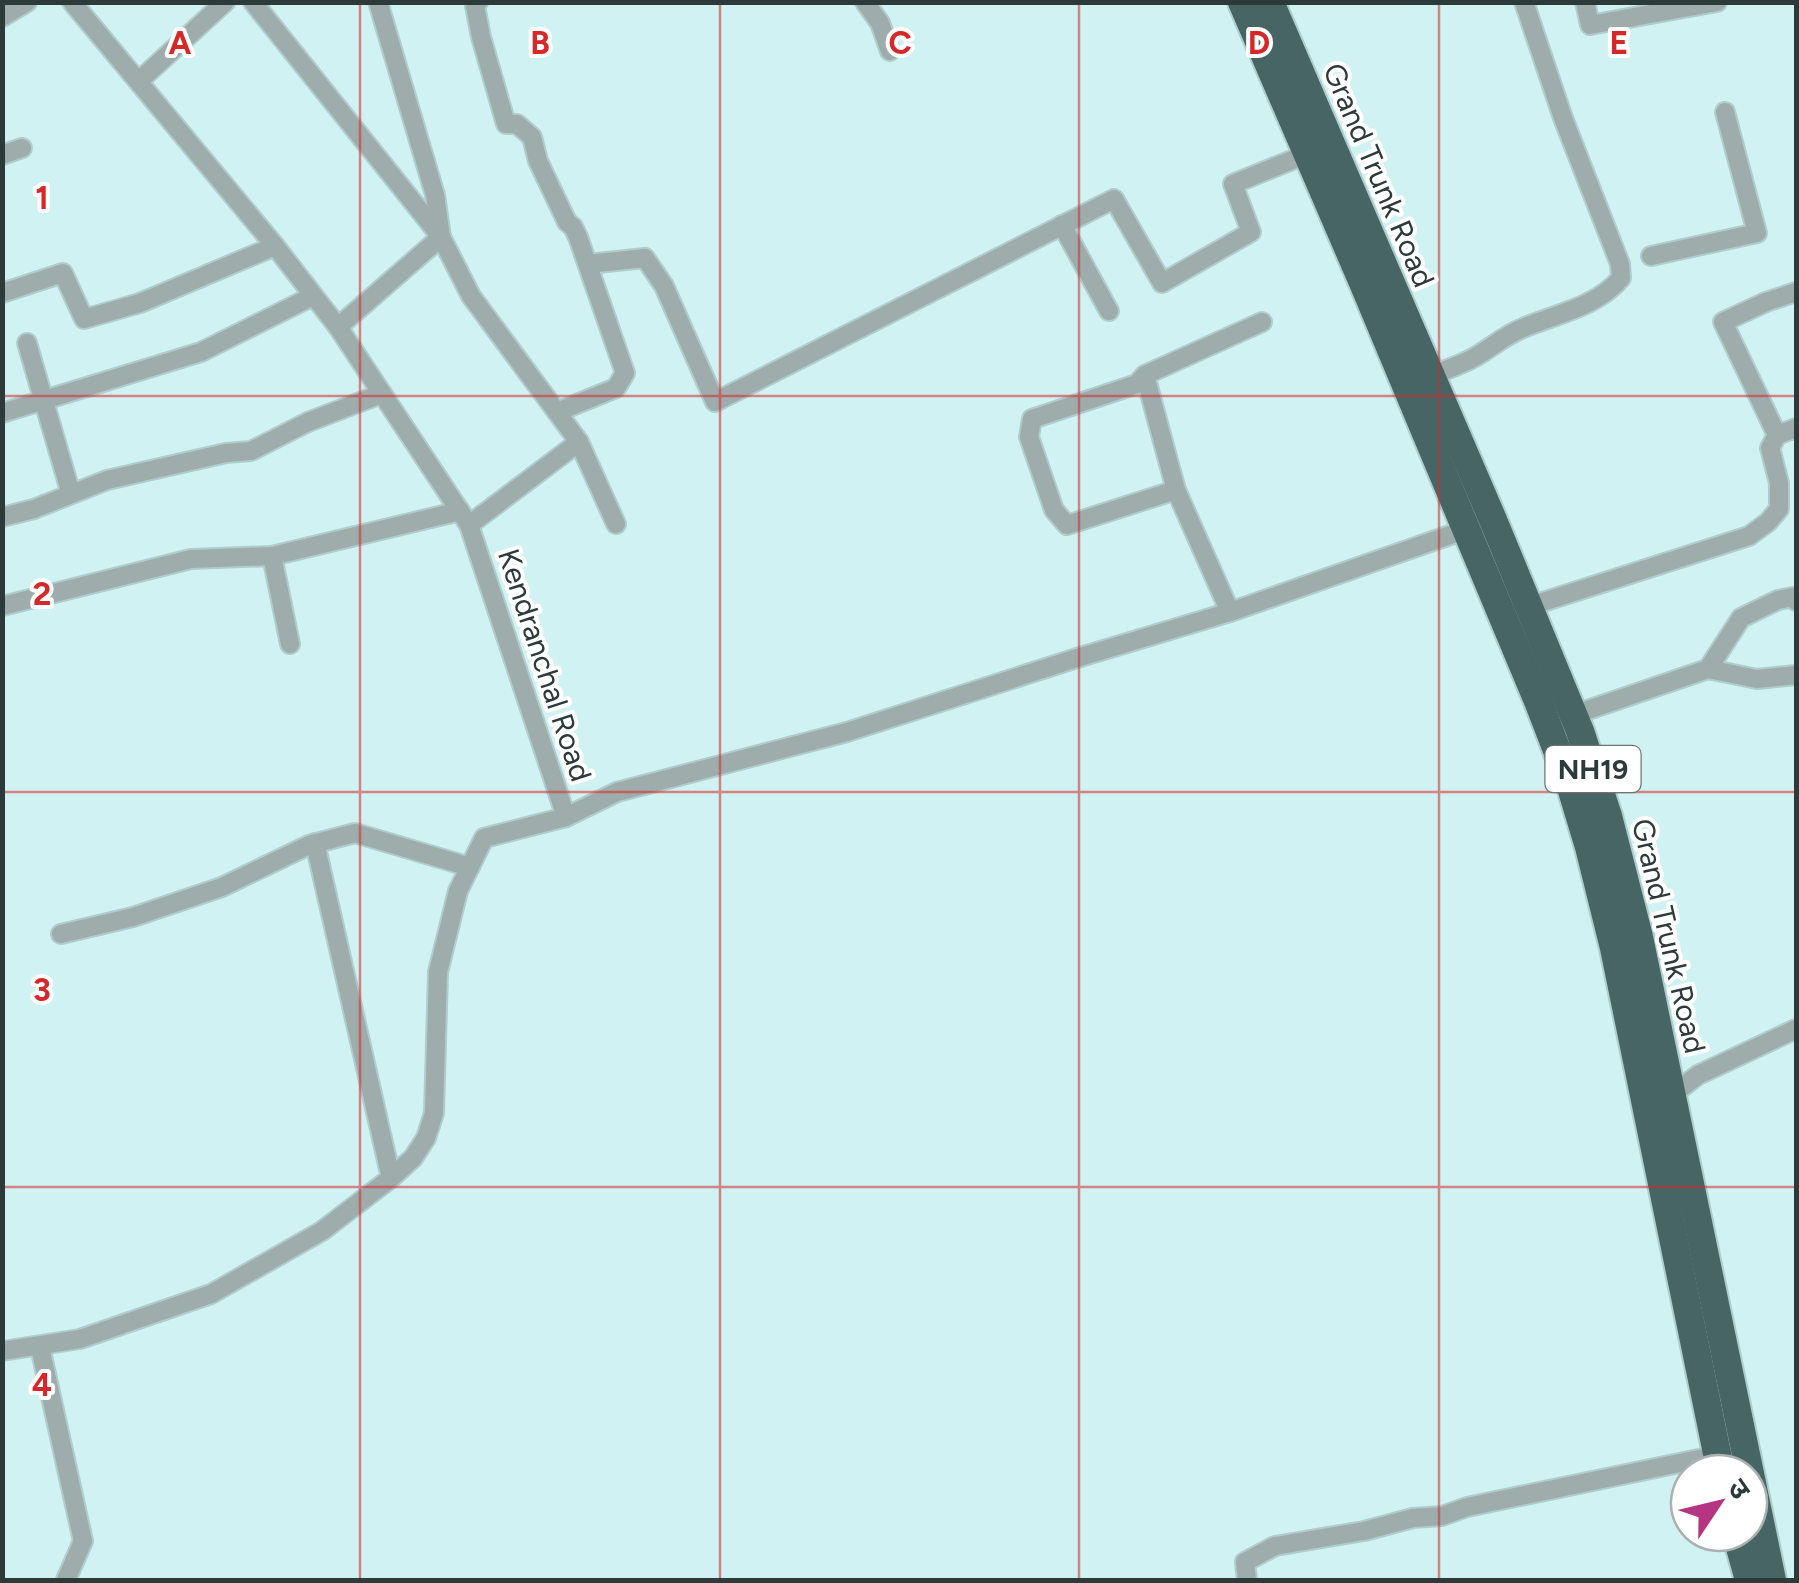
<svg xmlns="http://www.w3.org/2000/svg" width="1799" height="1583" viewBox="0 0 1799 1583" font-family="Figtree,'Noto Sans Devanagari',sans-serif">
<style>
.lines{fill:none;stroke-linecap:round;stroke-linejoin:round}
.minor-casing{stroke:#b0cdce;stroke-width:22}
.highway-casing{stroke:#b0cdce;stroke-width:32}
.minor{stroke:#9eacac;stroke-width:18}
.highway{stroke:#486566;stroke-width:28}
.grid{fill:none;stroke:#d62828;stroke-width:2.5;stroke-opacity:0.55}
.labels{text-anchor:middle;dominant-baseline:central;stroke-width:8;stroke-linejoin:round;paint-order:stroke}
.shield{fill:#fff;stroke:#6c7575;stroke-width:2.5}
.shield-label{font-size:28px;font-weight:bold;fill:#2d3a3a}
.street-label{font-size:30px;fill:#2d3a3a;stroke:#fff}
.grid-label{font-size:32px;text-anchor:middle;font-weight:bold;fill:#d62828;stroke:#fff;stroke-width:8;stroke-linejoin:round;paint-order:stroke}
</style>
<rect width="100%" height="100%" fill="#d1f2f3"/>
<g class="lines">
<!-- minor casing -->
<g class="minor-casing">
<g id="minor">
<polyline points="72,2 275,246 338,327 469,525 566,817"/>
<polyline points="253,2 441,237 471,296 579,442 616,524"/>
<polyline points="478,2 475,6 481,37 506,124 517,124 532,137 538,161 567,222 573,227 578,237 625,373 616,388 557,412"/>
<polyline points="865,2 880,23 890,51"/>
<polyline points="1585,2 1590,25 1717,2"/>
<polyline points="2,17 27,2"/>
<polyline points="139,81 225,2"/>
<polyline points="2,155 22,148"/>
<polyline points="1062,225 1109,311"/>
<polyline points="1651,256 1757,233 1725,112"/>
<polyline points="588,264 645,258 664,286 715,402 1114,199 1162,283 1251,232 1233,184 1307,154"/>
<polyline points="2,293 63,273 84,319 140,303 275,246"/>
<polyline points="338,327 441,237 435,195 378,2"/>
<polyline points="27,343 71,494"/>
<polyline points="1145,375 1176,490"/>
<path d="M 1430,376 C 1445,370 1461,365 1475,357 C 1491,348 1505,335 1523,328 C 1556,314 1597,307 1621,278 L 1620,264 L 1563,118 L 1524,2"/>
<polyline points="2,413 201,352 313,296"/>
<polyline points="1777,435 1723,322 1766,302 1796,292"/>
<polyline points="2,517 34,509 107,480 226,453 251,451 308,422 381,394"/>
<polyline points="469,525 579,442"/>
<polyline points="272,556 290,644"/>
<polyline points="2,606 191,559 272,556 460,511"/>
<polyline points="1527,607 1749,536 1768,522 1779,509 1779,483 1770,448 1777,435 1796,428"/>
<polyline points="1230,612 1176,490 1067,525 1054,510 1029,437 1032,419 1137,384 1145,375 1262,322"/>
<polyline points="1708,669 1741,618 1778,600 1793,597 1796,601"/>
<polyline points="1573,715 1708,669 1757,679 1796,675"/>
<polyline points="315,843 391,1178"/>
<polyline points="61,934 133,917 222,887 309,845 355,833 470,867"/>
<polyline points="1668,1098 1698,1075 1796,1029"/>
<polyline points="40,1347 83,1541 66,1580"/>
<polyline points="2,1351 80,1339 211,1294 322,1231 391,1178 413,1158 426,1138 434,1113 438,972 458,891 484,838 566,817 617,792 847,732 1077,658 1230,612 1493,520"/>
<polyline points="1247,1580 1245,1562 1275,1546 1364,1531 1413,1518 1442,1516 1467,1507 1718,1455"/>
</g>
</g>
<!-- highway casing -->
<g class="highway-casing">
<g id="highway">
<polyline points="1242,2 1364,285 1538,701 1570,784 1589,847 1614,948 1721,1473"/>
<polyline points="1270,2 1493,520 1580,731 1608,816 1639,937 1772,1580"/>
<polyline points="1736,1533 1749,1580"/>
</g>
</g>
<!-- minor -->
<use href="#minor" class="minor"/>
<!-- highway -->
<use href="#highway" class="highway"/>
</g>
<!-- grid -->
<path class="grid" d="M 360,2 L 360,1580M 720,2 L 720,1580M 1079,2 L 1079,1580M 1439,2 L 1439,1580M 2,396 L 1796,396M 2,792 L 1796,792M 2,1187 L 1796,1187"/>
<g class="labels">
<!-- shield labels -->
<rect class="shield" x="1545.5" y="746" width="95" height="46" rx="8"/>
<g class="shield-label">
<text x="1593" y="769">NH19</text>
</g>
<!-- street labels -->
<g class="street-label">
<text transform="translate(1379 175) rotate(67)">Grand Trunk Road</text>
<text transform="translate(545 665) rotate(72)">Kendranchal Road</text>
<text transform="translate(1669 936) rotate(77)">Grand Trunk Road</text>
</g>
</g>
<g class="grid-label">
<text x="180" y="54">A</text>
<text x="540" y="54">B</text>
<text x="900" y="54">C</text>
<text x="1259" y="54">D</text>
<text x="1619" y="54">E</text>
<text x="42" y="209">1</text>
<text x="42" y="605">2</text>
<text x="42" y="1001">3</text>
<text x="42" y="1396">4</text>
</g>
<!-- border -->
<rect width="1799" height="1583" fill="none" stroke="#2d3a3a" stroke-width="10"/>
<!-- north arrow -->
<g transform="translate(1719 1503) rotate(55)"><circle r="48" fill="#ffffff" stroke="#abb0b0" stroke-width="2.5"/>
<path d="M0-8L18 38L0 25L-18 38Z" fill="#b53582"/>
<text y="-15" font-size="28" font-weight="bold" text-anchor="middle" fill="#2d3a3a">उ</text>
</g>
</svg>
